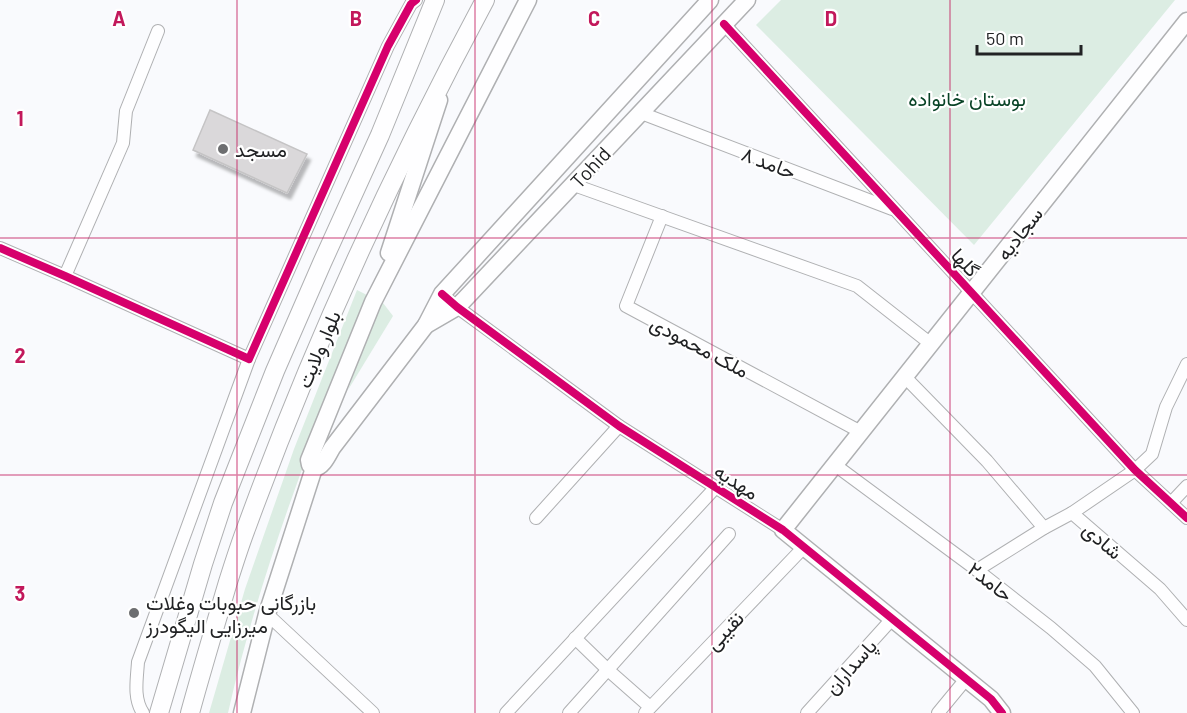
<svg xmlns="http://www.w3.org/2000/svg" width="1187" height="713" viewBox="0 0 1187 713" font-family="Barlow,Vazirmatn,sans-serif">
<style>
.green{fill:#dcede3}
.building{fill:#dad8da;stroke:#c5c4c5;stroke-width:1.5;filter:url(#shadow)}
.lines{fill:none;stroke-linecap:round;stroke-linejoin:round}
.street-casing{stroke:#afb0b2;stroke-width:14}
.secondary-casing{stroke:#afb0b2;stroke-width:19}
.primary-casing{stroke:#afb0b2;stroke-width:20}
.street{stroke:#fefeff;stroke-width:12}
.secondary{stroke:#fefeff;stroke-width:16}
.primary{stroke:#fefeff;stroke-width:18}
.cycleway-casing{stroke:#fff;stroke-width:11}
.cycleway{stroke:#d6006c;stroke-width:8}
.grid{fill:none;stroke:#c2185b;stroke-width:1.5;stroke-opacity:0.55}
.poi-dot{fill:#6d6e70;stroke:#fff;stroke-width:2}
.labels{text-anchor:middle;dominant-baseline:central;stroke-width:4.5;stroke-linejoin:round;paint-order:stroke}
.park-label{font-size:20px;fill:#084326;stroke:#fff}
.poi-label{font-size:20px;fill:#212224;stroke:#fff;text-anchor:start}
.street-label{font-size:20px;fill:#212224;stroke:#fff}
.grid-label{font-size:20px;text-anchor:middle;font-weight:bold;fill:#c2185b;stroke:#fff;stroke-width:4.5;stroke-linejoin:round;paint-order:stroke}
</style>
<defs>
<filter id="shadow"><feDropShadow dx="3.5" dy="6" stdDeviation="1.5" flood-color="#0004"/></filter>
</defs>
<rect width="100%" height="100%" fill="#f9fafd"/>
<!-- green -->
<g class="green">
<polygon points="781,0 1175,0 974,245 756,25"/>
<path d="M 357,290 L 367,295 C 316,432 260,570 228,713 L 209,713 L 245,589 L 294,449 Z"/>
<polygon points="380,299 393,316 348,390"/>
</g>
<!-- building -->
<polygon class="building" points="210,110 307,154 287,193 193,150"/>
<g class="lines">
<!-- street casing -->
<g class="street-casing">
<g id="street">
<polyline points="724,24 1135,470 1187,518"/>
<polyline points="641,113 892,209"/>
<polyline points="574,185 857,286 931,344"/>
<polyline points="662,216 626,306 861,432"/>
<polyline points="0,248 65,276 249,359 388,46 411,4 416,0"/>
<polyline points="65,276 123,143 126,111 158,31"/>
<polyline points="442,294 457,307 619,426 783,530"/>
<polyline points="905,377 987,461 1044,528"/>
<polyline points="835,465 977,570 1051,628 1095,666 1133,713"/>
<polyline points="1171,503 1187,486"/>
<polyline points="1072,513 1135,470 1152,454 1166,407 1187,364"/>
<polyline points="536,518 619,426"/>
<polyline points="977,570 1044,528 1072,513 1160,589 1187,620"/>
<polyline points="267,614 373,713"/>
<polyline points="575,638 608,670 650,707"/>
<path d="M 143,713 C 133,698 137,679 138,662 L 249,359"/>
<polyline points="506,713 716,487"/>
<polyline points="569,713 729,534"/>
<polyline points="645,713 804,547"/>
<polyline points="807,713 892,619"/>
<polyline points="938,713 966,679"/>
</g>
</g>
<!-- secondary casing -->
<g class="secondary-casing">
<g id="secondary">
<polyline points="389,253 439,100"/>
<polyline points="426,325 457,307 463,301 747,0"/>
<path d="M 314,468 C 323,467 328,455 332,448 L 426,325 L 442,294 L 710,0"/>
<polyline points="314,468 310,465 309,460 373,302 528,0"/>
<polyline points="242,713 267,614 314,468"/>
<polyline points="1002,713 991,699 783,530 1187,21"/>
</g>
</g>
<!-- primary casing -->
<g class="primary-casing">
<g id="primary">
<polyline points="159,713 203,564 223,503 275,371 322,263 380,135 435,0"/>
<path d="M 190,713 C 202,669 215,626 228,582 C 234,563 240,544 247,526 C 313,345 394,169 485,0"/>
</g>
</g>
<!-- street -->
<use href="#street" class="street"/>
<!-- secondary -->
<use href="#secondary" class="secondary"/>
<!-- primary -->
<use href="#primary" class="primary"/>
<!-- cycleway casing -->
<g class="cycleway-casing">
<g id="cycleway">
<polyline points="724,24 1135,470 1187,518"/>
<polyline points="0,248 65,276 249,359 388,46 411,4 416,0"/>
<polyline points="442,294 457,307 619,426 783,530 991,699 1002,713"/>
</g>
</g>
<!-- cycleway -->
<use href="#cycleway" class="cycleway"/>
</g>
<!-- grid -->
<path class="grid" d="M 237,0 L 237,713M 475,0 L 475,713M 712,0 L 712,713M 950,0 L 950,713M 0,238 L 1187,238M 0,475 L 1187,475"/>
<!-- markers -->
<g class="poi-dot">
<circle cx="223" cy="149" r="6"/>
<circle cx="134" cy="613" r="6"/>
</g>
<g class="labels">
<!-- park labels -->
<g class="park-label">
<text x="967" y="98">بوستان خانواده</text>
</g>
<!-- poi labels -->
<g class="poi-label">
<text x="235" y="149">مسجد</text>
<text x="146" y="602">بازرگانی حبوبات وغلات<tspan x="146" dy="23">میرزایی الیگودرز</tspan></text>
</g>
<!-- street labels -->
<g class="street-label">
<text transform="translate(769 162) rotate(21)">حامد ۸</text>
<text transform="translate(590 167) rotate(-47)">Tohid</text>
<text transform="translate(1019 233) rotate(-52)">سجادیه</text>
<text transform="translate(966 262) rotate(47)">گلها</text>
<text transform="translate(700 346) rotate(28)">ملک محمودی</text>
<text transform="translate(318 349) rotate(-67)">بلوار ولایت</text>
<text transform="translate(737 481) rotate(33)">مهدیه</text>
<text transform="translate(1103 540) rotate(41)">شادی</text>
<text transform="translate(991 581) rotate(38)">حامد۲</text>
<text transform="translate(724 630) rotate(-46)">نقیبی</text>
<text transform="translate(850 666) rotate(-48)">پاسداران</text>
</g>
</g>
<g class="grid-label">
<text x="119" y="26">A</text>
<text x="356" y="26">B</text>
<text x="594" y="26">C</text>
<text x="831" y="26">D</text>
<text x="20" y="126">1</text>
<text x="20" y="363">2</text>
<text x="20" y="601">3</text>
</g>
<!-- scale -->
<path d="M977 45v9h104v-9" fill="none" stroke="#212224" stroke-width="3"/>
<text x="986" y="45" font-size="18" fill="#212224" stroke="#ffffff" stroke-width="4.5" paint-order="stroke">50 m</text>
</svg>
